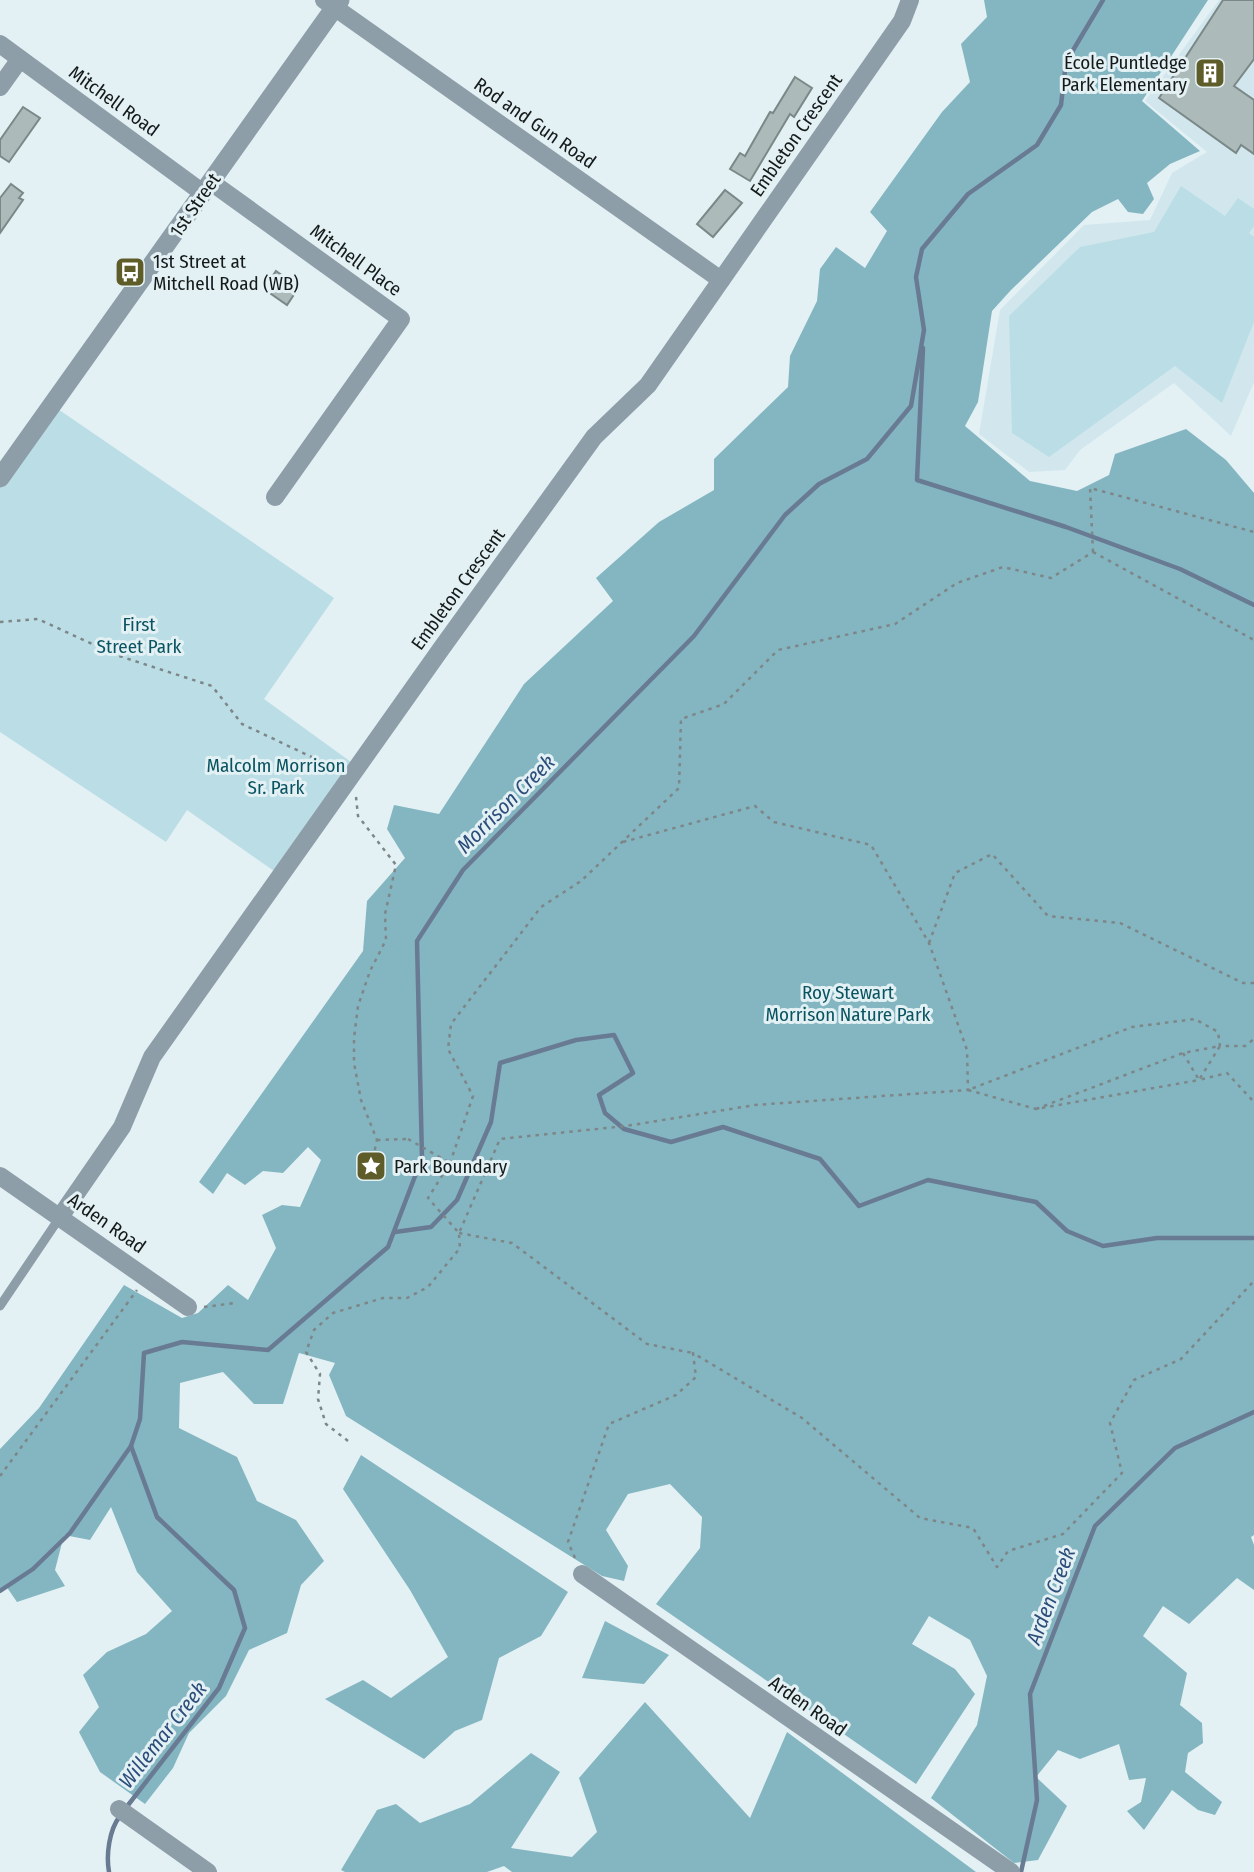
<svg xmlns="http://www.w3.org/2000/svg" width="1254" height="1872" viewBox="0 0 1254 1872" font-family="'Fira Sans Condensed',sans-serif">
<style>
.built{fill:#d1e7ed}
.green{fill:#bbdde5}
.forest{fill:#84b6c2}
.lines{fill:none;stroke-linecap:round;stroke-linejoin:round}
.stream{stroke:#697b92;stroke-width:4.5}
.building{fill:#acbab9;stroke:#7b8888;stroke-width:2}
.path{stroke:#7d8789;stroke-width:2.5;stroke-dasharray:3.5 5;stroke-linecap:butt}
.service{stroke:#8d9ea9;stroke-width:9}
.minor{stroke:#8d9ea9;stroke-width:18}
.tertiary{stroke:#8d9ea9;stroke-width:19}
.labels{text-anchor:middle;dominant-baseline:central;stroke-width:6;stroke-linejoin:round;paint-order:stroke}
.poi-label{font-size:19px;fill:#14191a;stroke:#e3f1f4;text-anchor:start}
.street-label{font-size:19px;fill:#14191a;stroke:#e3f1f4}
.park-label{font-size:19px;fill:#0a5361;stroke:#e3f1f4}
.water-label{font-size:21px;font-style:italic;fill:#2c4c7a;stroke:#e3f1f4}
</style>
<rect width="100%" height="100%" fill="#e3f1f4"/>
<!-- built -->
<polygon class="built" points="1219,0 1254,0 1254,382 1231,436 1174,383 1080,450 1065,470 1029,472 979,434 1000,310 1084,225 1150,220 1172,173 1207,152 1145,101"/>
<!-- green -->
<g class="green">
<polygon points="1181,186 1225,216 1238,198 1254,209 1254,226 1249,233 1254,237 1254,322 1222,403 1175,366 1049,457 1012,433 1009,316 1080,247 1154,232"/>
<polygon points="52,405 334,598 264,699 351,762 274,871 187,810 166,842 0,732 0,478"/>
</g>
<!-- forest -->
<g class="forest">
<polygon points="984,0 1208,0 1142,101 1200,151 1170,164 1147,183 1154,199 1143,214 1128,212 1118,199 1092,212 1011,290 992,311 978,402 965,426 1030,481 1077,491 1109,475 1115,454 1186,429 1226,460 1254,493 1254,1535 1251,1537 1254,1545 1254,1590 1237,1578 1189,1624 1163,1606 1143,1636 1187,1673 1180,1705 1202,1723 1203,1743 1188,1753 1185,1772 1222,1802 1215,1815 1198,1810 1172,1790 1144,1830 1127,1811 1141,1802 1146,1778 1129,1780 1119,1744 1080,1759 1058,1750 1036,1777 1067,1806 1038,1860 1014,1863 931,1798 977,1725 987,1676 970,1640 929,1616 912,1644 955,1669 975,1694 916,1784 656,1604 700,1548 702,1517 670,1484 628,1494 606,1530 628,1566 624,1581 602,1576 346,1416 329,1375 335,1363 299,1353 283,1404 254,1404 223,1372 180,1383 179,1428 237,1457 257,1501 296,1520 324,1561 301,1585 287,1633 249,1650 226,1696 189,1733 173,1768 145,1804 100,1772 79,1732 99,1707 83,1675 107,1652 146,1634 172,1611 137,1572 111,1507 90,1540 64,1535 55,1570 65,1586 17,1602 6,1586 0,1590 0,1449 39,1408 124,1285 182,1318 198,1313 228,1285 248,1300 276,1248 262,1215 282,1205 300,1207 321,1160 308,1147 283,1173 263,1171 245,1185 227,1173 213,1194 199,1182 363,951 367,901 405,858 387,829 394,805 439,814 524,684 613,601 596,578 659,522 714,490 714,459 788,387 790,356 817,301 820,269 836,247 865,268 887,231 870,212 942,112 970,82 961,44 987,17"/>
<polygon points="361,1455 568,1592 541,1636 499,1658 482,1720 455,1731 424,1759 325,1699 363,1680 391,1698 448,1657 410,1590 343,1489"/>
<polygon points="605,1621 669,1655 644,1684 582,1678"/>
<polygon points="645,1702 750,1818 787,1732 976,1872 512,1872 504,1866 487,1872 345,1872 341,1870 377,1810 396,1804 420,1823 470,1804 531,1753 560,1772 511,1848 572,1857 597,1832 579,1778"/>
</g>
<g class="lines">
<!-- stream -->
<g class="stream">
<polyline points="923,348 917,480 1066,527 1180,569 1254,605"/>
<polyline points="395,1232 431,1227 457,1200 491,1122 500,1063 576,1040 614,1035 633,1073 599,1095 605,1113 624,1129 671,1142 723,1127 820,1159 859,1206 928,1180 1036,1202 1067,1231 1103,1246 1157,1238 1254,1238"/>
<polyline points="0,1591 33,1569 70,1533 131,1446 140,1419 144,1353 182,1342 268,1350 388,1247 422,1158 417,941 463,870 694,636 785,515 819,484 867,459 911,406 924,330 916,277 922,249 968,194 1037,145 1061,105 1066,62 1103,0"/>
<polyline points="125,1809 219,1688 245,1628 234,1590 157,1517 131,1446"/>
<path d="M 109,1872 C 106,1855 109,1830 120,1816"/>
<polyline points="1021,1872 1037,1800 1030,1694 1095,1526 1175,1448 1254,1412"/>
</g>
</g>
<!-- building -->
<g class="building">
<polygon points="1223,0 1254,0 1254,59 1234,86 1254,100 1254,154 1241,145 1236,153 1159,98"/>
<polygon points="795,77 812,88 794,117 790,114 750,181 730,169 740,153 745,156 770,112 773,113"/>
<polygon points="23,107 40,118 9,162 0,156 0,140"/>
<polygon points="11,184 23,193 19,198 23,200 0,233 0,198"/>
<polygon points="725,190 742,203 713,237 697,224"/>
<polygon points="276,271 299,287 287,305 264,289"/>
</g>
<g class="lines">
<!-- path -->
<g class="path">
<polyline points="1093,552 1090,488 1254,532"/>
<polyline points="1093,552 1254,640"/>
<polyline points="0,622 38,619 116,655 212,686 242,724 337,769"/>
<polyline points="356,797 358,816 396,865 385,914 386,940 370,971 358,1006 354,1038 354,1063 361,1100 377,1140 371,1166"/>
<polyline points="623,842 755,806 774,822 871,845 929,943 967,1050 968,1090 755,1105 626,1126 500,1139 459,1233 428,1198 450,1163 473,1096 448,1049 451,1024 541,907 581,881 679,788 681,719 724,704 778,650 895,624 957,583 1003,567 1051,578 1093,552"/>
<polyline points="929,943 955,873 992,854 1048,916 1120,923 1243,983 1254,983"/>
<polyline points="1183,1053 1199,1080 1227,1073 1254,1102"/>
<polyline points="1036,1109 1183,1053 1220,1046 1199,1080 1036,1109 968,1090 1132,1027 1195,1019 1218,1032 1220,1046 1245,1046 1254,1039"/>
<polyline points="408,1139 450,1163"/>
<polyline points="377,1140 408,1139"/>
<polyline points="459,1233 512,1243 647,1344 693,1353"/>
<polyline points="204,1307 235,1303"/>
<polyline points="348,1441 326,1424 318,1399 320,1374 306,1352 314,1330 333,1313 383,1298 407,1298 428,1287 460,1248 459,1235"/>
<polyline points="0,1476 137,1290"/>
<polyline points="575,1558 568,1542 609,1424 676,1395 696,1377 693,1353 802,1418 920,1518 973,1528 997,1567 1008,1551 1063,1534 1122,1473 1110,1423 1134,1380 1181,1359 1254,1281"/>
</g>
<!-- service -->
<polyline class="service" points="0,1306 60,1217"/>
<!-- minor -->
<g class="minor">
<polyline points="324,0 721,280"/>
<polyline points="0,44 203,193"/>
<polyline points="0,87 20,59"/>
<polyline points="211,182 401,319 275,497"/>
<polyline points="0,1176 188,1307"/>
<polyline points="60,1217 122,1127 152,1057 441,649 594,437 648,385 902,21 910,0"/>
<polyline points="582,1574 1011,1872"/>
<polyline points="119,1809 208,1872"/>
</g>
<!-- tertiary -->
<polyline class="tertiary" points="0,478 340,0"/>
</g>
<!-- icons -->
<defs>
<g id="building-square" transform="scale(1.575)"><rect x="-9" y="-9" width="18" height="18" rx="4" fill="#5e5c29" stroke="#e3f1f4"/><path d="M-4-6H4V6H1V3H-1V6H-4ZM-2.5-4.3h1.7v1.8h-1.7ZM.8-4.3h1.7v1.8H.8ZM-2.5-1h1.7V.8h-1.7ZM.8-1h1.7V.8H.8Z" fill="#fff"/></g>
<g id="bus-square" transform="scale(1.575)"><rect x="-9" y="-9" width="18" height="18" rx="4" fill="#5e5c29" stroke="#e3f1f4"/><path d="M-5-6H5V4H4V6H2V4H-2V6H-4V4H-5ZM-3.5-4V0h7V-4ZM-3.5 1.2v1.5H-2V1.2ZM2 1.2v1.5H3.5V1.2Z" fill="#fff"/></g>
<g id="sight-square" transform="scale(1.575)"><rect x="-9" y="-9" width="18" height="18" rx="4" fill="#5e5c29" stroke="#e3f1f4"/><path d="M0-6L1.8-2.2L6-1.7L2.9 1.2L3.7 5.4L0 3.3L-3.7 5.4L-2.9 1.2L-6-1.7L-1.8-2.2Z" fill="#fff"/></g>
</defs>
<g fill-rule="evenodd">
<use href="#building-square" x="1210" y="73"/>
<use href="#bus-square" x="130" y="272"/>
<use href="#sight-square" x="371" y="1166"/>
</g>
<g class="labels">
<!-- poi labels -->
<g class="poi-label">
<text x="1187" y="62" text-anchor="end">École Puntledge<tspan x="1187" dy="22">Park Elementary</tspan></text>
<text x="153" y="261">1st Street at<tspan x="153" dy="22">Mitchell Road (WB)</tspan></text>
<text x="394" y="1166">Park Boundary</text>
</g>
<!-- street labels -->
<g class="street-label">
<text transform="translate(114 101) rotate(36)">Mitchell Road</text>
<text transform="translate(535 123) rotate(35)">Rod and Gun Road</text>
<text transform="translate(796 135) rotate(-55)">Embleton Crescent</text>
<text transform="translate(195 205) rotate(-55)">1st Street</text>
<text transform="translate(356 260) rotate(36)">Mitchell Place</text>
<text transform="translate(458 589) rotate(-54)">Embleton Crescent</text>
<text transform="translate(107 1223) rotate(35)">Arden Road</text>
<text transform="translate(808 1706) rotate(35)">Arden Road</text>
</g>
<!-- park labels -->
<g class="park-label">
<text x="139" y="624">First<tspan x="139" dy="22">Street Park</tspan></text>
<text x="276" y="765">Malcolm Morrison<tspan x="276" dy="22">Sr. Park</tspan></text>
<text x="848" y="992">Roy Stewart<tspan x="848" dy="22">Morrison Nature Park</tspan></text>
</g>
<!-- water labels -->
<g class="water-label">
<text transform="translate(506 804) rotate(-45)">Morrison Creek</text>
<text transform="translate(1051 1596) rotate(-69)">Arden Creek</text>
<text transform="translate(163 1735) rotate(-52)">Willemar Creek</text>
</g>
</g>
</svg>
